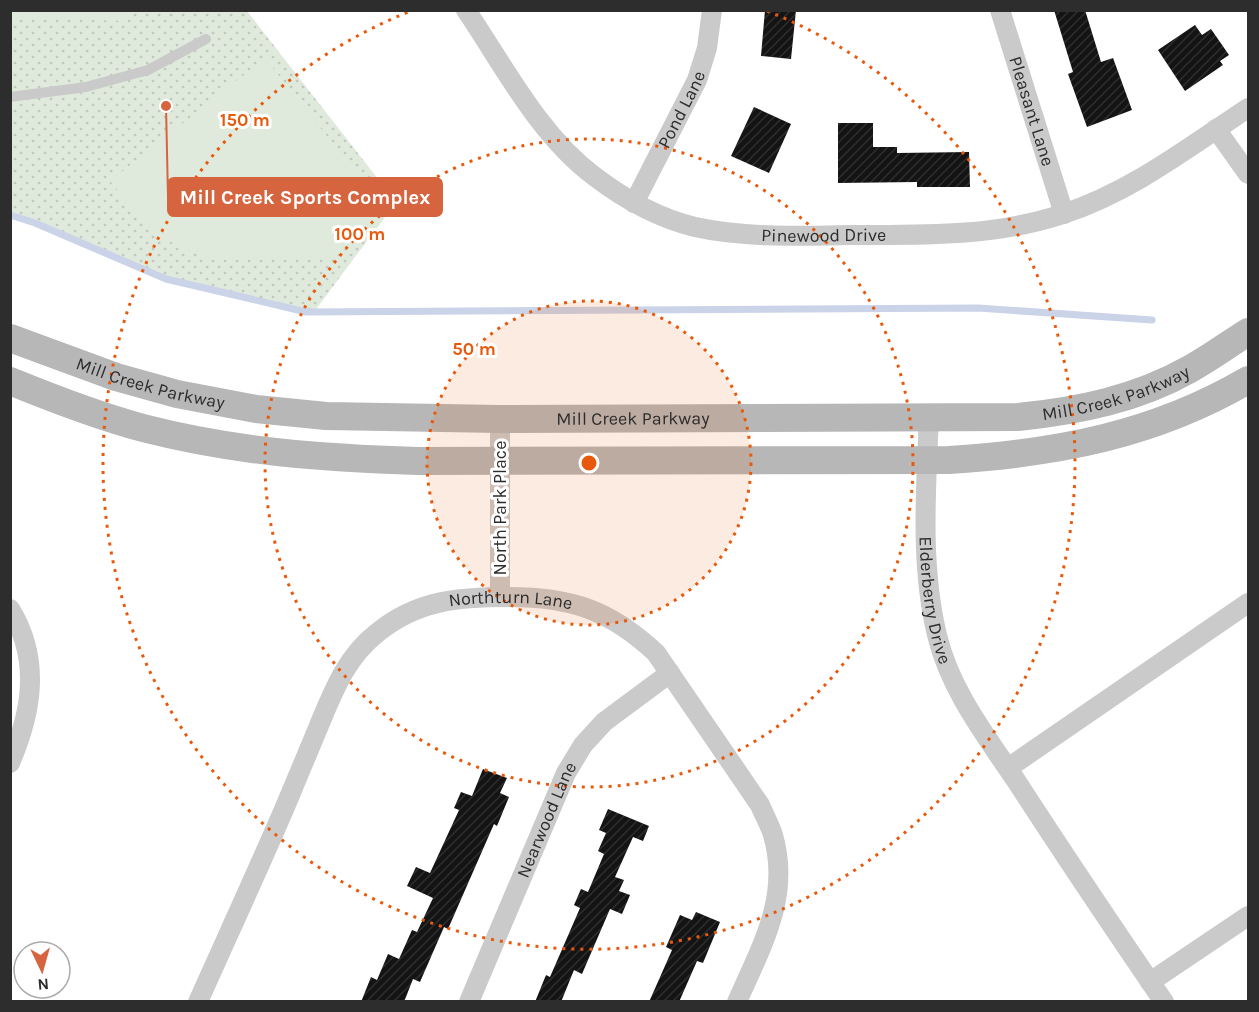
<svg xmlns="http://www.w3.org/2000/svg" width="1259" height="1012" viewBox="0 0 1259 1012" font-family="Karla,sans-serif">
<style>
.grass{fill:url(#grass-dots)}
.garden{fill:#dfeadc}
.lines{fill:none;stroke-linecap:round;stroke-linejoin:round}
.stream{stroke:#cad3e8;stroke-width:7}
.building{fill:url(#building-hatch)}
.service{stroke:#cacaca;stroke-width:10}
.minor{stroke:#cacaca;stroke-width:20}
.secondary{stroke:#b7b7b7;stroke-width:28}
.ring{fill:none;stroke:#e8590c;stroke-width:3;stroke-dasharray:3 6}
.labels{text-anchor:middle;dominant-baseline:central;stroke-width:6;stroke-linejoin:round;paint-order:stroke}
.street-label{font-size:18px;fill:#2d2d2d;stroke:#fff}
.centre{fill:#e8590c;stroke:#fff;stroke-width:3}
.ring-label{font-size:18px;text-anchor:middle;font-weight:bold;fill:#e8590c;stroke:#fff;stroke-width:6;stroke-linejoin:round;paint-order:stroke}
.leader{fill:none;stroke:#d5643f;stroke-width:2}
.callout-dot{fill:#d5643f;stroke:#fff;stroke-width:2}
.callout{fill:#d5643f;stroke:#d5643f;stroke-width:2}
.callout-label{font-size:20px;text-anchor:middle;font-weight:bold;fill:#fff}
</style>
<defs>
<pattern id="grass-dots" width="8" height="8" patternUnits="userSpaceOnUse" patternTransform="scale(1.5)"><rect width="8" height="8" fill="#dfeadc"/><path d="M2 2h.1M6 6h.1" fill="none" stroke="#c0c9bd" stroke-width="1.8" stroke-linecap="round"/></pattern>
<pattern id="building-hatch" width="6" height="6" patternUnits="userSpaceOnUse" patternTransform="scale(1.5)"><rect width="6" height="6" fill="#141414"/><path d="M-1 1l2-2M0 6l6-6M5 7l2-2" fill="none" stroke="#2e2e2e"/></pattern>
</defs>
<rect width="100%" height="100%" fill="#fff"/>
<!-- grass -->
<polygon class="grass" points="11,10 247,11 396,202 314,312 166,279 45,228 11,216"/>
<!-- garden -->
<g class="garden">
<polygon points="11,10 134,10 134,11 120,21 11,16"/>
<polygon points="265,58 388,213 374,232 328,259 211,260 153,234 110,181"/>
</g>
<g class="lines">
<!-- stream -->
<polyline class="stream" points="10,215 35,223 166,279 306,312 978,308 1152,320"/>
</g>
<!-- building -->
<g class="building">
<polygon points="765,10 796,10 791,59 761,56"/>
<polygon points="1054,10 1085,10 1101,62 1113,58 1132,110 1087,127 1068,74 1073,72"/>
<polygon points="1195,25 1202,35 1211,29 1229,55 1220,61 1223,65 1185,91 1158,50"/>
<polygon points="754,107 791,124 769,173 731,156"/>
<polygon points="838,123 873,123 873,147 897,147 897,153 969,152 970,187 917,187 917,182 838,183"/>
<polygon points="483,769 507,778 500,793 509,797 497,826 494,824 448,929 444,927 420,982 413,979 404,1002 361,1002 371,977 377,980 388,954 399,959 412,930 417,932 433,898 407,886 416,867 430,873 459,810 454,808 461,792 472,796"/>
<polygon points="608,809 649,826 643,841 633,837 615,877 624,880 619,891 630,895 622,914 610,909 582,974 574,970 561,1002 535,1002 546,975 550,977 580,908 574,905 581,889 588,892 604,854 598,851 606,833 599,830"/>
<polygon points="696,912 720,922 703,963 697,961 679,1002 649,1002 672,950 666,947 680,915 692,920"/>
</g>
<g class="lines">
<!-- service -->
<polyline class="service" points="10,97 86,87 148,70 206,39"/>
<!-- minor -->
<g class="minor">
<path id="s1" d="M 466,10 C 504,66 539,135 594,176 C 624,199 658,218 695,227 C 745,238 799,236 850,235 C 921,235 994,237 1063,214 C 1131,192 1189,147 1248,108"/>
<path id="s2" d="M 1000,10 L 1064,214"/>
<polyline points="1216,129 1248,174"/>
<path id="s3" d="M 634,203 L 697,80 L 707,48 L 712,10"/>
<path id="s4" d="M 929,417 C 926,488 920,565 937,635 C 950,690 986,736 1017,782 C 1065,856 1114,929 1164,1002"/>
<polyline points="500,597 500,419"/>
<path d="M 10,609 C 41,659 32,712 10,763"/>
<polyline points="1008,768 1248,603"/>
<polyline points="1150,982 1248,916"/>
<path id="s5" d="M 198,1002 C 227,937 257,872 285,807 C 296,781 307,754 318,728 C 333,692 346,657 377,633 C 417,600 459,597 509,597 C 571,597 610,610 656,653 L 760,805 C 764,815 770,825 773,835 C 791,897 761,947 737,1002"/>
<path id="s6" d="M 469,1002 L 566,773 L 583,745 L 604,722 L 670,673"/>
</g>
<!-- secondary -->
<g class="secondary">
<path id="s7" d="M 10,338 L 116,377 L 177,394 L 256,409 L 326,416 L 500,419 L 1018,417 C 1078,411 1137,399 1190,369 C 1210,358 1229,344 1248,332"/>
<path d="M 10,381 C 54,399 98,416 143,428 C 236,452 324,458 418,461 L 949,460 C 1057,453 1154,435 1248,380"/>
</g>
</g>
<!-- distance rings -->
<circle cx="589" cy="463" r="162" fill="#e8590c" fill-opacity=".12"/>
<g class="ring">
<circle cx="589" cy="463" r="162"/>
<circle cx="589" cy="463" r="324"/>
<path d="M767 11A486 486 0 1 1 411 11"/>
</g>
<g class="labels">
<!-- street labels -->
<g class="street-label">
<text stroke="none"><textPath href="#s3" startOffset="105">Pond Lane</textPath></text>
<text stroke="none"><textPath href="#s2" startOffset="106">Pleasant Lane</textPath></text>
<text stroke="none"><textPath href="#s1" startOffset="454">Pinewood Drive</textPath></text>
<text stroke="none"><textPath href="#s7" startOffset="148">Mill Creek Parkway</textPath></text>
<text stroke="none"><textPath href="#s7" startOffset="1120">Mill Creek Parkway</textPath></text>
<text stroke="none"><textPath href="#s7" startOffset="634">Mill Creek Parkway</textPath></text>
<text transform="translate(500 508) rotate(-90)">North Park Place</text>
<text stroke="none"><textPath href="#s4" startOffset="184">Elderberry Drive</textPath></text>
<text stroke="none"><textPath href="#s5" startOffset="554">Northturn Lane</textPath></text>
<text stroke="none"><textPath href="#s6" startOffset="198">Nearwood Lane</textPath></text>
</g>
</g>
<circle cx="589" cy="463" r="9" class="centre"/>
<g class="ring-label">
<text x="245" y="126">150 m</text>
<text x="360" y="240">100 m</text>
<text x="474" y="355">50 m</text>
</g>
<!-- callouts -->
<path class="leader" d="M166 106L168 197"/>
<circle class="callout-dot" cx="166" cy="106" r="6"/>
<rect class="callout" x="168" y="178" width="274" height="38" rx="6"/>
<g class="callout-label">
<text x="305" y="204">Mill Creek Sports Complex</text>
</g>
<!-- border -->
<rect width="1259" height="1012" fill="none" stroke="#2d2d2d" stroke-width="24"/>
<!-- north arrow -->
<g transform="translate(42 970) rotate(175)"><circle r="28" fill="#ffffff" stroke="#ababab" stroke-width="1.5"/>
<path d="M0-4.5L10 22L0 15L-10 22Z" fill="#d5643f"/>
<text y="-9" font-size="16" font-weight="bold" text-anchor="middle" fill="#2d2d2d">N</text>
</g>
</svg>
